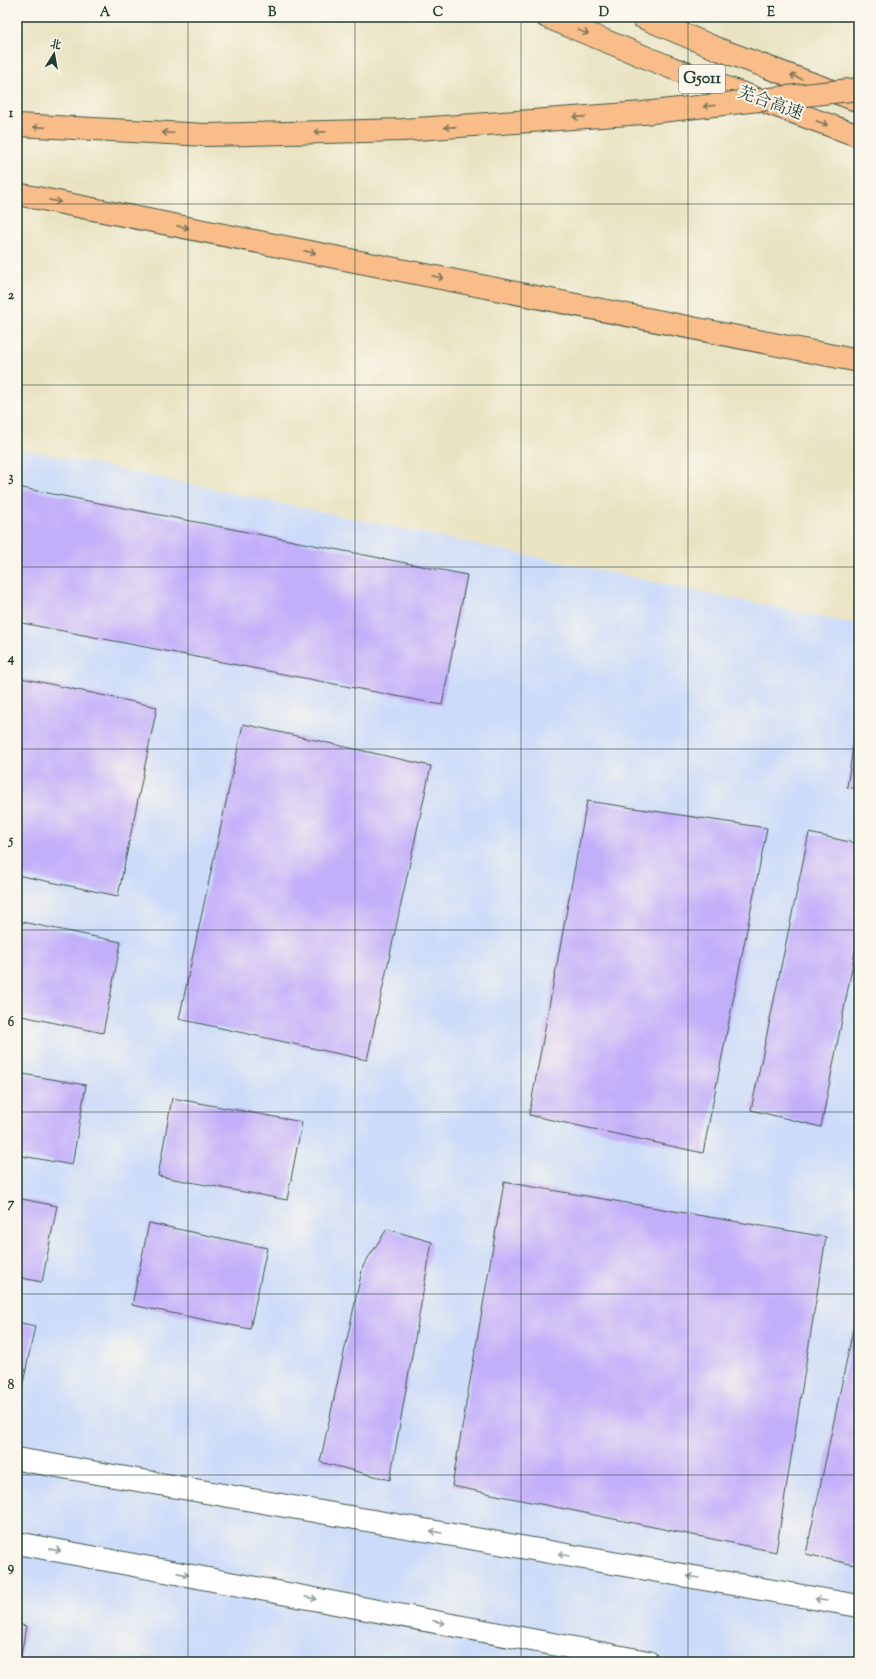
<svg xmlns="http://www.w3.org/2000/svg" width="876" height="1679" viewBox="0 0 876 1679" font-family="'Sorts Mill Goudy','Noto Serif SC',serif">
<style>
.built{fill:#ccdbf9}
.building{fill:#c2affa}
.lines{fill:none;stroke-linecap:round;stroke-linejoin:round}
.minor-casing{stroke:#3d5649;stroke-width:24}
.highway-casing{stroke:#3d5649;stroke-width:24}
.minor{stroke:#fff;stroke-width:22}
.highway{stroke:#f8bd88;stroke-width:22}
.highway-bridge-casing{stroke:#3d5649;stroke-width:24;stroke-linecap:butt}
.highway-bridge{stroke:#f8bd88;stroke-width:22}
.oneway{stroke:#81775a}
.oneway2{stroke:#8f9e9a}
.grid{fill:none;stroke:#1f3d34;stroke-width:1;stroke-opacity:0.55}
.labels{text-anchor:middle;dominant-baseline:central;stroke-width:4;stroke-linejoin:round;paint-order:stroke}
.shield{fill:#fbf7ec;stroke:#61756b;stroke-width:1}
.shield-label{font-size:16px;font-weight:bold;fill:#1f3d34}
.street-label{font-size:17px;fill:#1f3d34;stroke:#fbf7ec}
.neatline{fill:none;stroke:#1f3d34;stroke-width:1.5}
.grid-label{font-size:13px;text-anchor:middle;font-weight:bold;fill:#1f3d34}
</style>
<rect width="100%" height="100%" fill="#fbf7ec"/>
<filter id="ink" filterUnits="userSpaceOnUse"><feTurbulence type="fractalNoise" baseFrequency=".025" numOctaves="2"/><feDisplacementMap in="SourceGraphic" scale="8" xChannelSelector="R" yChannelSelector="G"/><feConvolveMatrix kernelMatrix="1 2 1 2 8 2 1 2 1" color-interpolation-filters="sRGB"/></filter>
<filter id="wash" filterUnits="userSpaceOnUse"><feTurbulence type="fractalNoise" baseFrequency=".012" numOctaves="4" result="noise"/><feDisplacementMap in="SourceGraphic" scale="16" xChannelSelector="R" yChannelSelector="G"/><feGaussianBlur stdDeviation="0.9" result="paint"/><feColorMatrix in="noise" values="0 0 0 0 0 0 0 0 0 0 0 0 0 0 0 0 0 1.4 0 .05"/><feComposite in="paint" operator="in"/></filter>
<g filter="url(#wash)">
<rect width="100%" height="100%" fill="#e9e3c2"/>
<!-- built -->
<polygon class="built" points="17,448 859,625 859,1662 17,1662"/>
<g id="blocks">
<!-- building -->
<g class="building">
<polygon points="17,487 467,575 442,705 17,622"/>
<polygon points="17,677 157,707 118,896 17,875"/>
<polygon points="858,715 859,715 859,789 847,787"/>
<polygon points="243,724 431,766 367,1060 179,1019"/>
<polygon points="587,801 767,828 703,1153 529,1115"/>
<polygon points="809,833 859,844 859,932 821,1127 751,1110"/>
<polygon points="17,921 121,942 103,1033 17,1015"/>
<polygon points="17,1073 86,1085 72,1165 17,1155"/>
<polygon points="172,1098 302,1122 287,1200 158,1176"/>
<polygon points="504,1182 826,1237 776,1552 452,1486"/>
<polygon points="17,1198 57,1206 42,1282 17,1277"/>
<polygon points="149,1223 267,1248 250,1329 132,1305"/>
<polygon points="387,1229 432,1242 390,1480 320,1462 363,1266"/>
<polygon points="858,1306 859,1306 859,1566 806,1554"/>
<polygon points="17,1322 35,1326 20,1398 17,1398"/>
<polygon points="17,1624 26,1626 20,1662 17,1662"/>
<polygon points="144,1657 166,1661 166,1662 143,1662"/>
</g>
</g>
</g>
<g filter="url(#ink)">
<use href="#blocks" fill-opacity="0" stroke="#3d5649" stroke-width="1"/>
<g class="lines">
<!-- minor casing -->
<g class="minor-casing">
<g id="minor">
<polyline points="17,1459 859,1606"/>
<polyline points="17,1543 648,1662"/>
</g>
</g>
<!-- highway casing -->
<g class="highway-casing">
<g id="highway">
<polyline points="547,17 672,68 859,136"/>
<polyline points="642,17 718,49 859,101"/>
<polyline points="17,125 207,135"/>
<polyline points="17,194 859,361"/>
</g>
</g>
<!-- minor -->
<use href="#minor" class="minor"/>
<!-- highway -->
<use href="#highway" class="highway"/>
<!-- highway-bridge casing -->
<g class="highway-bridge-casing">
<polyline id="highway-bridge" points="207,135 403,130 643,113 859,89"/>
</g>
<!-- highway-bridge -->
<use href="#highway-bridge" class="highway-bridge"/>
</g>
<!-- one-way arrows -->
<defs><path id="oneway-shaft" d="M-6 0H5M1.5-3L5.5 0L1.5 3" fill="none" stroke-width="1.6" stroke-linecap="round" stroke-linejoin="round"/></defs>
<g class="oneway">
<use href="#oneway-shaft" transform="translate(583 32) rotate(22)"/>
<use href="#oneway-shaft" transform="translate(796 77) rotate(-160)"/>
<use href="#oneway-shaft" transform="translate(709 106) rotate(174)"/>
<use href="#oneway-shaft" transform="translate(579 117) rotate(176)"/>
<use href="#oneway-shaft" transform="translate(822 123) rotate(20)"/>
<use href="#oneway-shaft" transform="translate(39 127) rotate(-176)"/>
<use href="#oneway-shaft" transform="translate(450 127) rotate(176)"/>
<use href="#oneway-shaft" transform="translate(320 132) rotate(178)"/>
<use href="#oneway-shaft" transform="translate(168 133) rotate(-177)"/>
<use href="#oneway-shaft" transform="translate(55 201) rotate(11)"/>
<use href="#oneway-shaft" transform="translate(183 227) rotate(11)"/>
<use href="#oneway-shaft" transform="translate(310 252) rotate(11)"/>
<use href="#oneway-shaft" transform="translate(438 277) rotate(11)"/>
</g>
<g class="oneway2">
<use href="#oneway-shaft" transform="translate(436 1532) rotate(-170)"/>
<use href="#oneway-shaft" transform="translate(55 1550) rotate(11)"/>
<use href="#oneway-shaft" transform="translate(564 1555) rotate(-170)"/>
<use href="#oneway-shaft" transform="translate(183 1574) rotate(11)"/>
<use href="#oneway-shaft" transform="translate(693 1577) rotate(-170)"/>
<use href="#oneway-shaft" transform="translate(311 1598) rotate(11)"/>
<use href="#oneway-shaft" transform="translate(821 1600) rotate(-170)"/>
<use href="#oneway-shaft" transform="translate(439 1622) rotate(11)"/>
</g>
</g>
<!-- grid -->
<path class="grid" d="M 188,17 L 188,1662M 355,17 L 355,1662M 521,17 L 521,1662M 688,17 L 688,1662M 17,204 L 859,204M 17,385 L 859,385M 17,567 L 859,567M 17,749 L 859,749M 17,930 L 859,930M 17,1112 L 859,1112M 17,1294 L 859,1294M 17,1475 L 859,1475"/>
<g class="labels">
<!-- shield labels -->
<rect class="shield" x="679" y="65" width="46" height="28" rx="3"/>
<g class="shield-label">
<text x="702" y="79">G5011</text>
</g>
<!-- street labels -->
<g class="street-label">
<text transform="translate(770 104) rotate(20)">芜合高速</text>
</g>
</g>
<!-- margin -->
<rect width="876" height="1679" fill="none" stroke="#fbf7ec" stroke-width="44"/>
<!-- north arrow -->
<g transform="translate(54 54) rotate(11)" stroke="#fbf7ec" stroke-width="3" paint-order="stroke">
<path d="M0-3L7 15L0 10L-7 15Z" fill="#1f3d34"/>
<text y="-6" font-size="11" font-weight="bold" text-anchor="middle" fill="#1f3d34">北</text>
</g>
<rect x="22" y="22" width="832" height="1635" class="neatline"/>
<g class="grid-label">
<text x="105" y="16">A</text>
<text x="272" y="16">B</text>
<text x="438" y="16">C</text>
<text x="604" y="16">D</text>
<text x="771" y="16">E</text>
<text x="11" y="117">1</text>
<text x="11" y="299">2</text>
<text x="11" y="481">3</text>
<text x="11" y="662">4</text>
<text x="11" y="844">5</text>
<text x="11" y="1026">6</text>
<text x="11" y="1207">7</text>
<text x="11" y="1389">8</text>
<text x="11" y="1571">9</text>
</g>
</svg>
